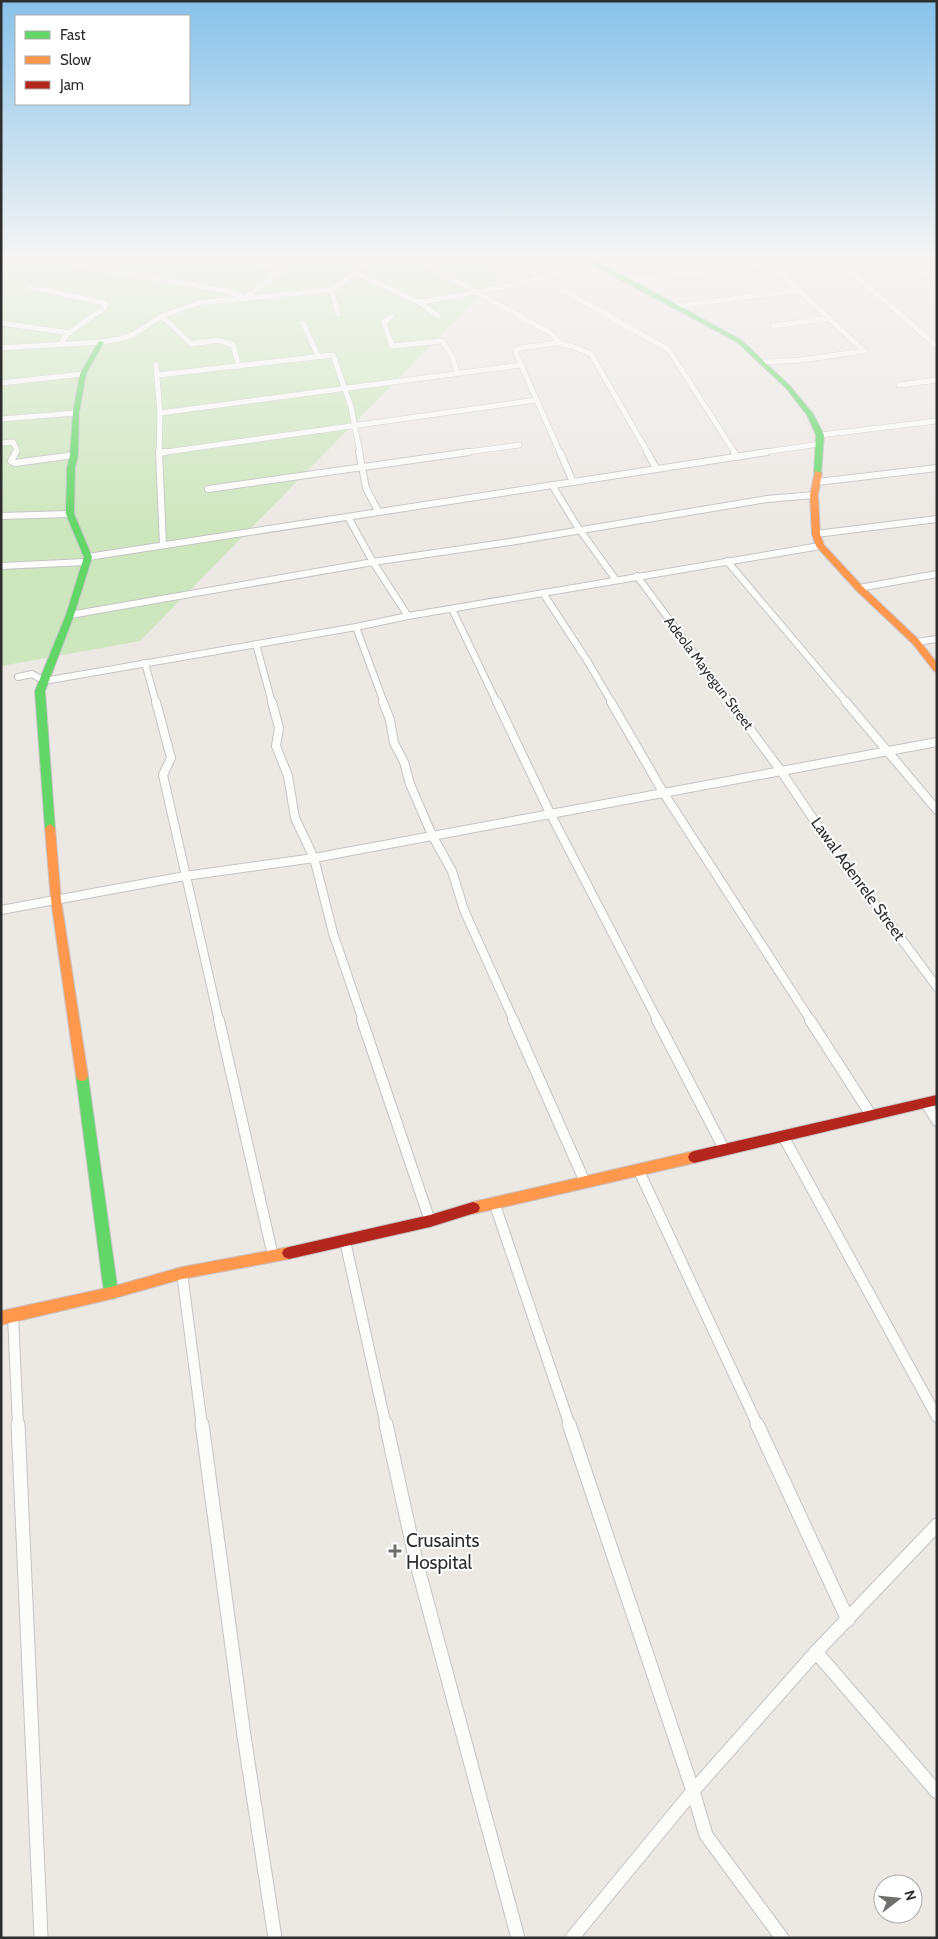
<svg xmlns="http://www.w3.org/2000/svg" width="938" height="1939" viewBox="0 0 938 1939" font-family="Cabin,sans-serif">
<style>
.green{fill:#cee6be}
.lines{fill:none;stroke-linecap:round;stroke-linejoin:round}
.street-far4-casing{stroke:#c5c4c5;stroke-width:6}
.street-far3-casing{stroke:#c5c4c5;stroke-width:8}
.street-far2-casing{stroke:#c5c4c5;stroke-width:10}
.street-far1-casing{stroke:#c5c4c5;stroke-width:12}
.street-casing{stroke:#c5c4c5;stroke-width:15}
.fast-casing{stroke:#c5c4c5;stroke-width:2}
.slow-casing{stroke:#c5c4c5;stroke-width:2}
.jam-casing{stroke:#c5c4c5;stroke-width:2}
.street-far4{stroke:#fcfcfb;stroke-width:5}
.street-far3{stroke:#fcfcfb;stroke-width:6}
.street-far2{stroke:#fcfcfb;stroke-width:8}
.street-far1{stroke:#fcfcfb;stroke-width:10}
.street{stroke:#fcfcfb;stroke-width:13}
.fast{fill:#63d668;fill-rule:evenodd}
.slow{fill:#ff974d;fill-rule:evenodd}
.jam{fill:#b3261e;fill-rule:evenodd}
.poi-dot{fill:#706f6e;stroke:#fff;stroke-width:2}
.labels{text-anchor:middle;dominant-baseline:central;stroke-width:4;stroke-linejoin:round;paint-order:stroke}
.far-street-label{font-size:14px;fill:#2e2e2e;stroke:#fff}
.street-label{font-size:16px;fill:#2e2e2e;stroke:#fff}
.near-poi-label{font-size:19px;fill:#2e2e2e;stroke:#fff;text-anchor:start}
</style>
<rect width="100%" height="100%" fill="#ece8e4"/>
<!-- green -->
<polygon class="green" points="1,256 412,256 504,271 140,641 1,666"/>
<g class="lines">
<!-- street-far4 casing -->
<g class="street-far4-casing">
<g id="street-far4">
<polyline points="205,256 284,268"/>
<polyline points="411,256 549,332 559,342"/>
<polyline points="497,256 542,278 669,350 735,453"/>
<polyline points="673,256 699,272"/>
<polyline points="762,256 864,351"/>
<polyline points="833,256 937,346"/>
<polyline points="904,256 937,283"/>
<polyline points="909,260 937,257"/>
<polyline points="60,262 178,282 230,292 242,297"/>
<polyline points="353,272 419,302 438,316"/>
<polyline points="628,280 770,264"/>
<polyline points="30,287 105,303 106,305 103,309 67,334 61,343"/>
<polyline points="332,290 338,314"/>
<polyline points="248,296 302,256"/>
<path d="M 419,302 C 480,293 531,282 589,262"/>
<polyline points="676,306 800,290"/>
<polyline points="162,316 191,344 217,340 233,345 239,366"/>
<polyline points="391,317 384,322 392,346 442,341 452,356 457,373"/>
<polyline points="1,323 70,333"/>
<polyline points="303,323 318,356"/>
<polyline points="773,326 830,318"/>
<polyline points="1,348 101,342 120,339 132,335 162,316 198,303 332,290 377,256"/>
<polyline points="763,362 801,360 864,351"/>
<polyline points="156,365 160,413 159,453"/>
<polyline points="158,375 333,355 351,407 360,453"/>
<polyline points="1,383 83,374"/>
<polyline points="899,385 937,380"/>
<polyline points="160,413 521,365"/>
<polyline points="1,419 76,413"/>
<polyline points="820,435 937,421"/>
<polyline points="1,443 13,442 17,450 15,453"/>
<polyline points="159,453 536,400"/>
<polyline points="460,453 519,445"/>
<polyline points="560,453 515,351 520,348 556,343 572,346 591,354 648,453"/>
<polyline points="759,453 819,444"/>
</g>
</g>
<!-- street-far3 casing -->
<g class="street-far3-casing">
<g id="street-far3">
<polyline points="16,452 11,461 15,463 74,455"/>
<polyline points="159,452 163,545"/>
<polyline points="359,452 366,488 378,511"/>
<polyline points="560,452 573,482"/>
<polyline points="647,452 656,468"/>
<polyline points="734,452 737,457"/>
<polyline points="159,453 166,452"/>
<polyline points="817,482 937,468"/>
<polyline points="552,485 577,526 616,580"/>
<polyline points="208,489 469,452"/>
<polyline points="1,516 70,514"/>
<polyline points="348,517 373,562 408,616"/>
<polyline points="816,534 937,519"/>
<polyline points="88,557 767,452"/>
<polyline points="727,561 847,703"/>
<polyline points="1,566 85,562"/>
<polyline points="637,576 731,703"/>
<polyline points="859,588 937,574"/>
<polyline points="543,593 588,662 612,703"/>
<polyline points="452,609 497,703"/>
<polyline points="70,615 373,562 510,542 767,499 814,495"/>
<polyline points="356,627 384,703"/>
<polyline points="916,642 937,639"/>
<polyline points="256,644 272,703"/>
<polyline points="145,663 156,703"/>
<polyline points="18,677 32,674 44,681 356,627 408,616 820,546"/>
</g>
</g>
<!-- street-far2 casing -->
<g class="street-far2-casing">
<g id="street-far2">
<polyline points="156,702 171,758 163,775 219,1021"/>
<polyline points="272,702 279,728 276,746 288,776 295,818 314,858 333,933 363,1021"/>
<polyline points="383,702 390,720 394,743 404,762 410,784 432,835 452,871 464,910 514,1021"/>
<polyline points="497,702 550,813 658,1021"/>
<polyline points="611,702 663,792 811,1021"/>
<polyline points="730,702 781,771 822,832 937,987"/>
<polyline points="846,702 937,810"/>
<polyline points="1,910 185,876 314,858 937,742"/>
</g>
</g>
<!-- street-far1 casing -->
<g class="street-far1-casing">
<g id="street-far1">
<polyline points="219,1020 273,1256"/>
<polyline points="362,1020 430,1221"/>
<polyline points="513,1020 585,1182"/>
<polyline points="657,1020 724,1149"/>
<polyline points="810,1020 871,1115"/>
<polyline points="926,1103 937,1121"/>
<polyline points="783,1136 937,1417"/>
<polyline points="639,1171 758,1426"/>
<polyline points="494,1202 570,1426"/>
<polyline points="345,1241 386,1426"/>
<polyline points="182,1273 202,1426"/>
<polyline points="13,1315 18,1426"/>
</g>
</g>
<!-- street casing -->
<g class="street-casing">
<g id="street">
<polyline points="18,1424 41,1938"/>
<polyline points="202,1424 244,1736 275,1938"/>
<polyline points="386,1424 416,1561 518,1938"/>
<polyline points="569,1424 693,1791 706,1835 782,1938"/>
<polyline points="757,1424 848,1620"/>
<polyline points="816,1652 937,1792"/>
<polyline points="572,1938 693,1791 816,1652 937,1525"/>
</g>
</g>
<!-- fast casing -->
<g class="fast-casing">
<g id="fast">
<polygon points="576,256 583,256 630,279 741,340 790,386 813,414 824,435 821,475 814,473 816,435 807,415 786,388 737,342"/>
<polygon points="99,341 104,342 86,374 79,413 78,455 75,468 74,514 92,557 74,615 45,691 55,828 50,832 45,828 35,691 66,615 84,557 66,514 67,468 70,455 73,413 80,374"/>
<polygon points="82,1071 86,1072 88,1076 118,1293 116,1298 111,1299 106,1298 104,1293 76,1076 78,1072"/>
</g>
</g>
<!-- slow casing -->
<g class="slow-casing">
<g id="slow">
<polygon points="815,471 822,473 818,495 820,534 824,545 862,586 919,640 937,663 937,672 934,671 913,644 856,590 816,546 812,534 810,495"/>
<polygon points="50,824 55,828 61,900 88,1076 86,1080 82,1081 78,1080 76,1076 51,900 45,828"/>
<polygon points="694,1151 698,1153 700,1157 698,1161 694,1163 473,1214 468,1212 466,1208 468,1204 473,1202"/>
<polygon points="289,1247 294,1249 296,1253 294,1257 289,1259 182,1279 111,1299 1,1325 1,1311 111,1287 182,1267"/>
</g>
</g>
<!-- jam casing -->
<g class="jam-casing">
<g id="jam">
<polygon points="937,1095 937,1105 694,1163 690,1161 688,1157 690,1153 694,1151"/>
<polygon points="473,1202 478,1204 480,1208 478,1212 430,1227 289,1259 284,1257 282,1253 284,1249 289,1247 430,1215"/>
</g>
</g>
<!-- street-far4 -->
<use href="#street-far4" class="street-far4"/>
<!-- street-far3 -->
<use href="#street-far3" class="street-far3"/>
<!-- street-far2 -->
<use href="#street-far2" class="street-far2"/>
<!-- street-far1 -->
<use href="#street-far1" class="street-far1"/>
<!-- street -->
<use href="#street" class="street"/>
<!-- fast -->
<use href="#fast" class="fast"/>
<!-- slow -->
<use href="#slow" class="slow"/>
<!-- jam -->
<use href="#jam" class="jam"/>
</g>
<!-- sky -->
<linearGradient id="sky" x2="0" y2="1"><stop stop-color="#88c2ea"/><stop offset="0.49" stop-color="#f6f5f3"/><stop offset="1" stop-color="#f6f5f3" stop-opacity="0"/></linearGradient>
<rect width="938" height="527" fill="url(#sky)"/>
<!-- markers -->
<path class="poi-dot" d="M392.5 1543.5h5v5h5v5h-5v5h-5v-5h-5v-5h5z"/>
<g class="labels">
<!-- far-street labels -->
<g class="far-street-label">
<text transform="translate(709 673) rotate(53)">Adeola Mayegun Street</text>
</g>
<!-- street labels -->
<g class="street-label">
<text transform="translate(858 879) rotate(54)">Lawal Adenrele Street</text>
</g>
<!-- near-poi labels -->
<g class="near-poi-label">
<text x="406" y="1540">Crusaints<tspan x="406" dy="22">Hospital</tspan></text>
</g>
</g>
<!-- border -->
<rect width="938" height="1939" fill="none" stroke="#2e2e2e" stroke-width="5"/>
<!-- legend -->
<rect x="15" y="15" width="175" height="90" fill="#ffffff" stroke="#ababab"/>
<rect x="25" y="31" width="25" height="8" fill="#63d668" stroke="#ababab"/>
<text x="60" y="40" font-size="15" fill="#2e2e2e">Fast</text>
<rect x="25" y="56" width="25" height="8" fill="#ff974d" stroke="#ababab"/>
<text x="60" y="65" font-size="15" fill="#2e2e2e">Slow</text>
<rect x="25" y="81" width="25" height="8" fill="#b3261e" stroke="#ababab"/>
<text x="60" y="90" font-size="15" fill="#2e2e2e">Jam</text>
<!-- north arrow -->
<g transform="translate(898 1899) rotate(74)"><circle r="24" fill="#ffffff" stroke="#ababab"/>
<path d="M0-4L9 19L0 12L-9 19Z" fill="#706f6e"/>
<text y="-8" font-size="14" font-weight="bold" text-anchor="middle" fill="#2e2e2e">N</text>
</g>
</svg>
